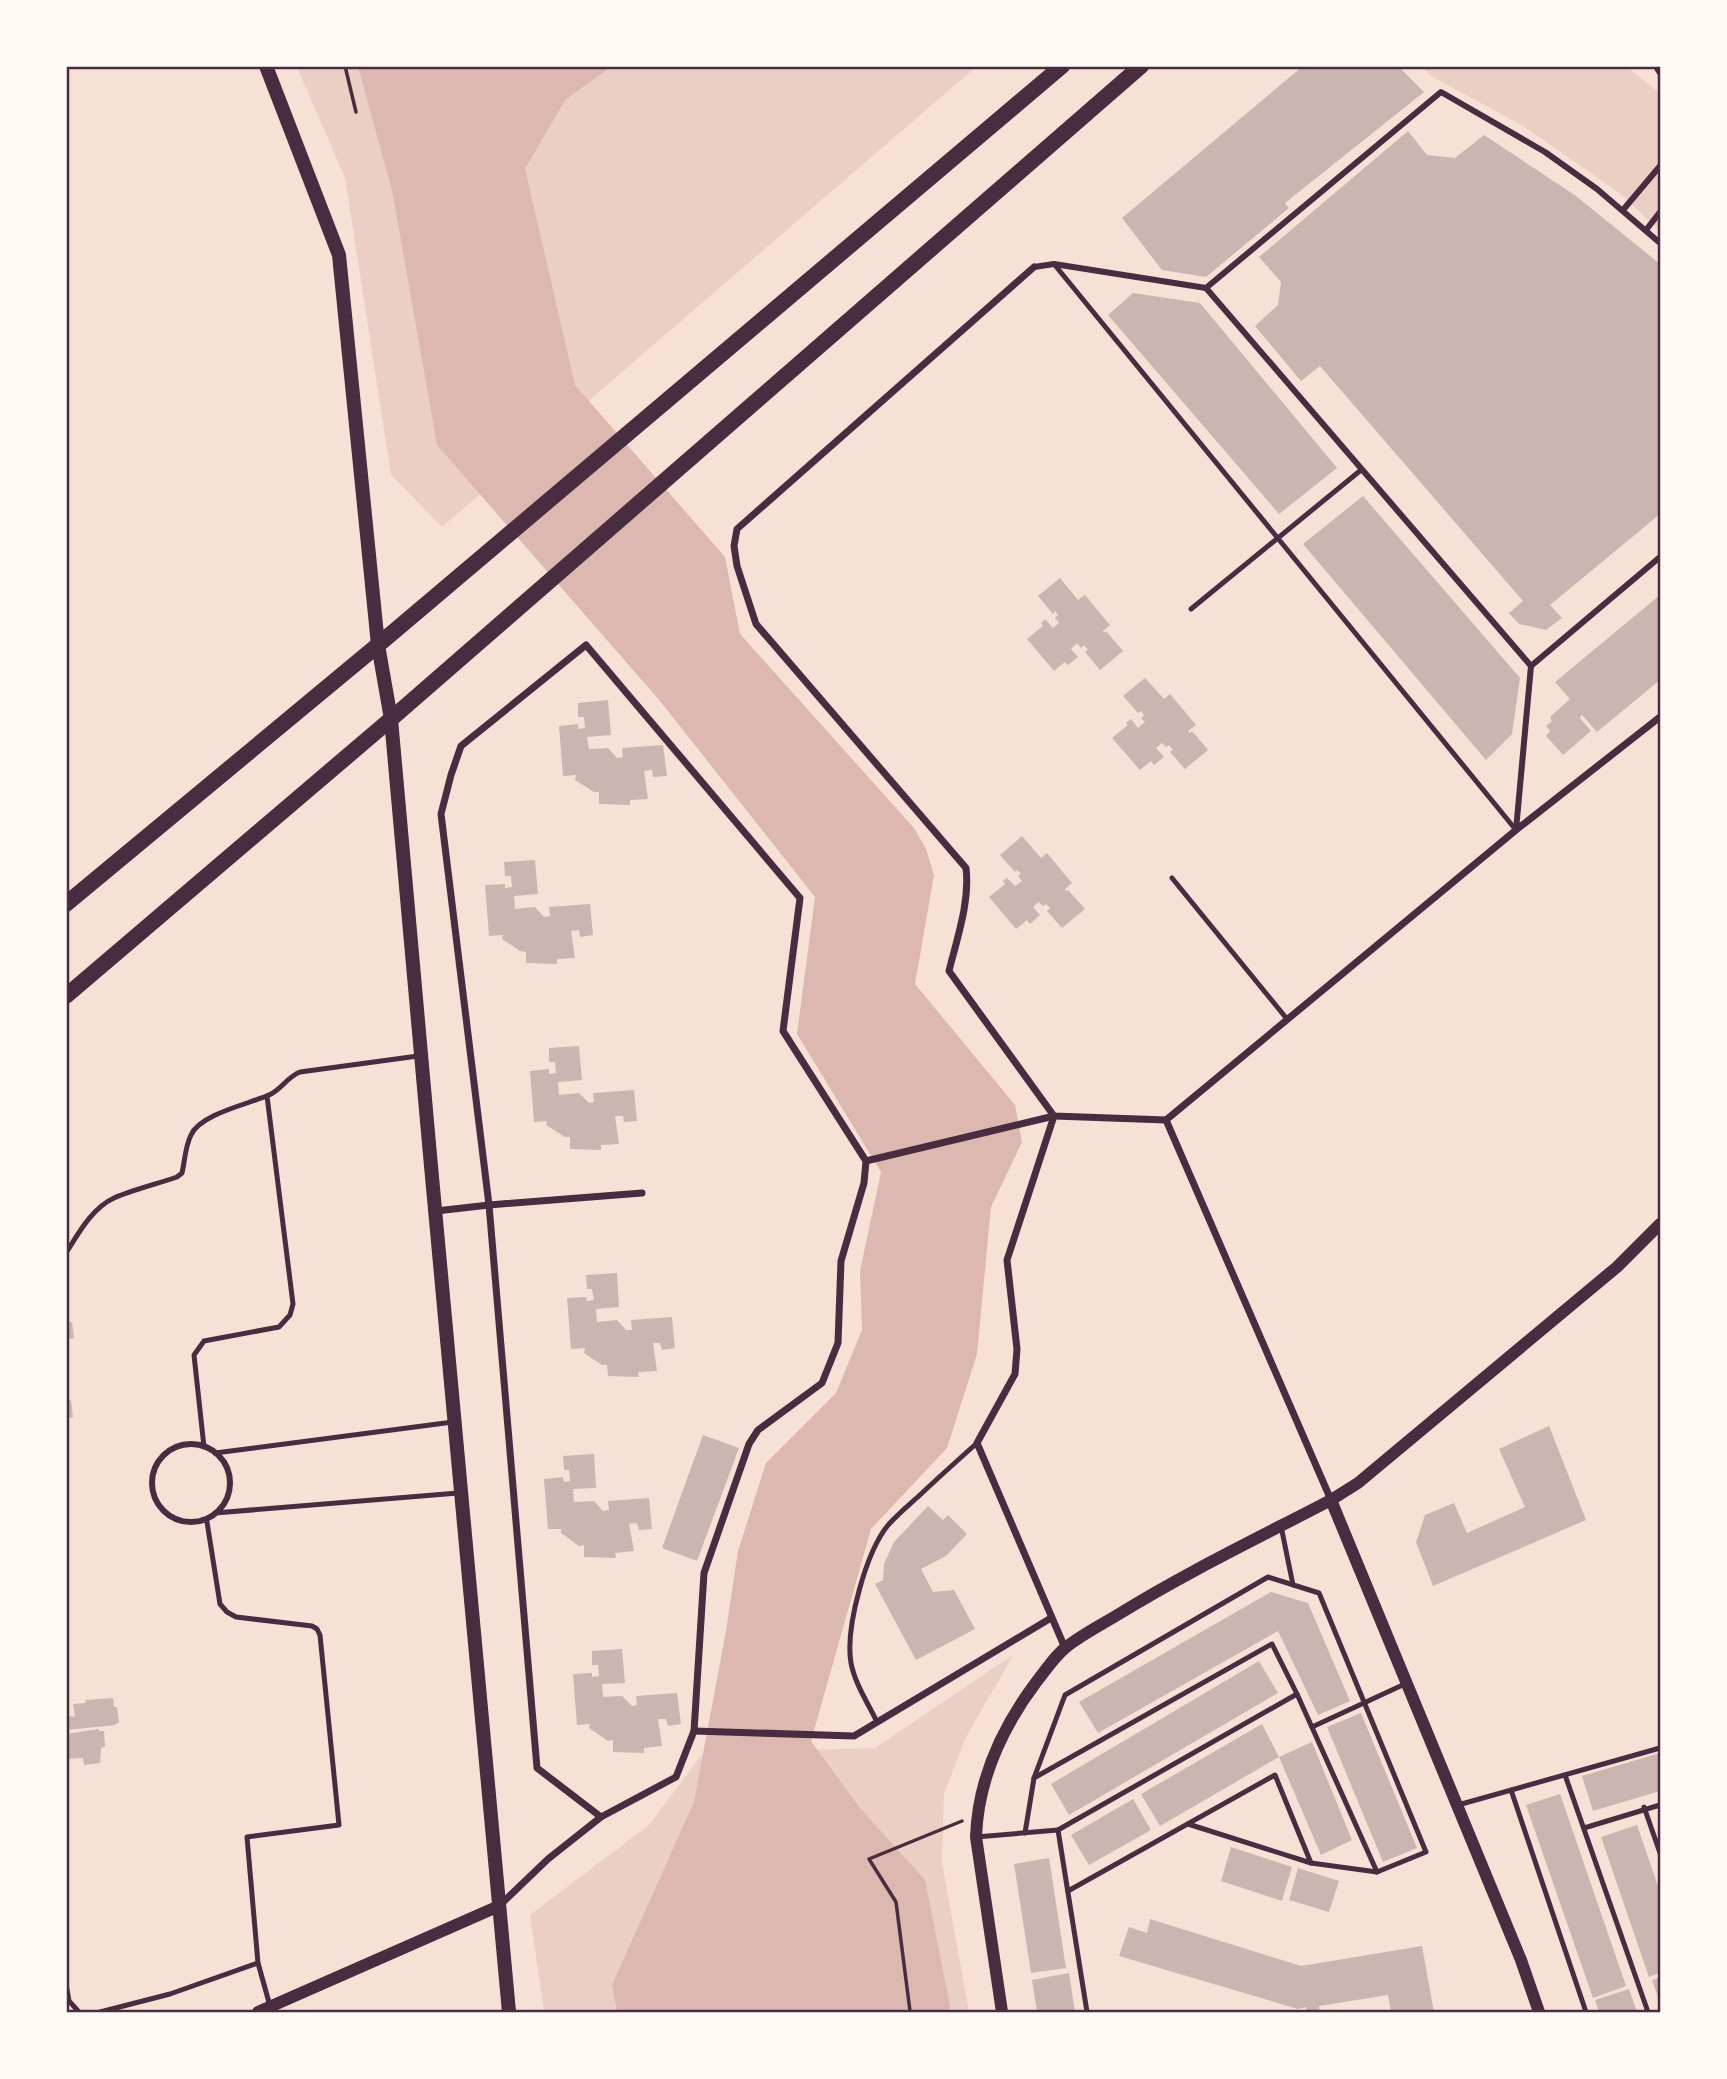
<svg xmlns="http://www.w3.org/2000/svg" width="1727" height="2079" viewBox="0 0 1727 2079" font-family="Rubik,sans-serif">
<style>
.green{fill:#ebcfc5}
.water{fill:#dcb8b0}
.building{fill:#ccb4b1}
.lines{fill:none;stroke-linecap:round;stroke-linejoin:round}
.path{stroke:#4a2c40;stroke-width:3.5}
.service{stroke:#4a2c40;stroke-width:5}
.pedestrian{stroke:#4a2c40;stroke-width:6}
.minor{stroke:#4a2c40;stroke-width:7}
.tertiary{stroke:#4a2c40;stroke-width:12}
.secondary{stroke:#4a2c40;stroke-width:14}
.trunk{stroke:#4a2c40;stroke-width:16}
.neatline{fill:none;stroke:#4a2c40;stroke-width:2.5}
</style>
<rect width="100%" height="100%" fill="#f7e1d7"/>
<!-- green -->
<g class="green">
<polygon points="297,67 976,67 442,527 391,475 345,178"/>
<polygon points="1422,67 1627,67 1660,93 1660,231 1618,192 1523,126 1431,76"/>
<polygon points="1014,1654 966,1737 944,1794 942,1863 969,2012 544,2012 530,1915 649,1825 703,1753 875,1748"/>
</g>
<!-- water -->
<polygon class="water" points="358,67 611,67 565,100 525,169 575,385 725,557 740,634 914,828 926,849 934,875 915,984 1015,1105 1022,1142 991,1207 977,1354 947,1448 871,1529 811,1741 860,1808 925,1880 950,2006 949,2012 617,2012 612,1985 694,1802 726,1631 738,1551 766,1463 836,1393 862,1330 860,1271 881,1172 797,1034 815,897 660,701 437,445 392,190"/>
<!-- building -->
<g class="building">
<polygon points="1303,66 1398,66 1424,92 1285,203 1289,208 1206,277 1162,270 1122,218"/>
<polygon points="1408,131 1427,155 1455,158 1484,135 1576,196 1660,264 1660,514 1550,605 1562,618 1546,630 1519,624 1509,613 1523,601 1320,366 1301,381 1255,326 1278,305 1281,282 1259,257"/>
<polygon points="1133,293 1200,303 1337,468 1279,514 1108,315"/>
<polygon points="1363,496 1520,678 1512,734 1486,760 1303,544"/>
<polygon points="1060,578 1078,600 1085,595 1110,625 1103,631 1104,633 1106,631 1123,651 1100,670 1085,652 1088,650 1084,645 1081,648 1077,643 1071,649 1078,657 1068,665 1065,662 1054,671 1027,639 1043,626 1041,623 1045,619 1053,628 1059,623 1055,618 1058,615 1055,611 1053,614 1038,596"/>
<polygon points="1660,595 1660,680 1597,732 1582,715 1580,718 1591,731 1563,755 1546,736 1550,731 1546,726 1552,721 1550,717 1570,699 1555,682"/>
<polygon points="1145,678 1164,699 1170,694 1196,725 1188,731 1190,733 1192,731 1208,750 1185,769 1170,752 1173,750 1169,745 1166,747 1162,743 1156,748 1164,757 1154,765 1151,761 1140,770 1112,738 1128,725 1126,723 1131,719 1138,728 1145,722 1141,718 1144,715 1141,711 1138,713 1123,696"/>
<polygon points="608,700 611,735 587,737 589,749 608,748 617,758 623,757 622,748 663,745 667,776 653,777 652,770 644,771 648,799 630,800 630,805 599,804 599,792 594,792 575,780 576,775 563,776 559,726 578,724 578,729 585,728 584,717 578,717 578,703"/>
<polygon points="1022,836 1041,858 1047,853 1072,883 1065,889 1066,891 1068,890 1085,909 1062,928 1047,911 1050,908 1046,904 1043,906 1039,902 1033,907 1040,915 1030,924 1027,920 1016,929 989,897 1005,884 1003,881 1007,878 1015,886 1022,881 1018,876 1021,874 1017,870 1015,872 1000,855"/>
<polygon points="535,860 538,894 514,896 515,909 535,907 544,917 550,916 549,907 590,904 593,935 580,937 579,930 571,931 575,958 557,959 557,964 526,963 526,952 520,951 502,939 503,935 489,936 485,885 505,884 505,888 512,887 511,876 505,876 504,862"/>
<polygon points="579,1046 582,1080 558,1082 559,1095 579,1093 589,1103 594,1102 593,1093 634,1090 637,1121 624,1122 623,1116 615,1116 619,1144 601,1145 601,1150 570,1149 570,1137 565,1137 546,1125 547,1121 534,1122 530,1071 549,1069 549,1074 556,1073 555,1062 549,1062 549,1048"/>
<polygon points="617,1273 619,1307 596,1309 597,1322 617,1320 626,1330 632,1330 631,1320 672,1317 675,1348 662,1350 660,1343 653,1343 657,1371 638,1372 639,1377 608,1376 607,1365 602,1365 584,1353 585,1348 571,1349 567,1298 586,1297 587,1301 594,1300 592,1289 587,1289 586,1275"/>
<polygon points="66,1314 68,1314 69,1322 72,1322 74,1338 66,1340"/>
<polygon points="71,1400 73,1417 66,1419 66,1401"/>
<polygon points="1549,1426 1586,1520 1433,1586 1416,1542 1425,1515 1454,1503 1467,1533 1525,1507 1499,1449"/>
<polygon points="703,1435 739,1448 697,1561 662,1548"/>
<polygon points="594,1454 596,1488 573,1489 574,1502 594,1501 603,1511 609,1510 608,1501 649,1498 652,1529 639,1530 637,1523 629,1524 634,1551 615,1553 616,1558 584,1557 584,1545 579,1546 561,1533 561,1529 548,1529 544,1479 563,1477 564,1482 570,1481 569,1470 564,1470 563,1456"/>
<polygon points="928,1506 943,1520 948,1515 967,1534 946,1556 921,1569 933,1592 954,1590 975,1629 916,1660 875,1584 883,1580 884,1564 894,1542"/>
<polygon points="1271,1592 1308,1603 1350,1701 1318,1715 1278,1631 1098,1733 1079,1702"/>
<polygon points="622,1649 625,1683 602,1684 603,1697 622,1696 632,1706 637,1705 636,1696 677,1693 681,1724 668,1726 666,1719 658,1719 662,1746 644,1748 644,1753 613,1752 613,1740 608,1741 589,1728 590,1724 577,1725 573,1674 592,1673 592,1677 599,1676 598,1665 592,1665 592,1651"/>
<polygon points="1259,1661 1278,1693 1069,1815 1051,1784"/>
<polygon points="113,1698 114,1707 117,1707 119,1723 115,1724 116,1725 66,1730 66,1717 75,1716 73,1704 86,1703 85,1700"/>
<polygon points="1361,1713 1417,1848 1383,1862 1327,1727"/>
<polygon points="1262,1724 1279,1757 1312,1742 1352,1840 1321,1855 1279,1757 1160,1826 1141,1794"/>
<polygon points="99,1729 99,1731 104,1731 105,1747 101,1748 100,1763 84,1765 83,1758 66,1759 66,1734"/>
<polygon points="1660,1753 1660,1791 1593,1811 1582,1776"/>
<polygon points="1560,1794 1626,1986 1593,1998 1526,1805"/>
<polygon points="1133,1799 1151,1830 1089,1865 1071,1835"/>
<polygon points="1637,1825 1660,1892 1660,1973 1649,1977 1601,1837"/>
<polygon points="1231,1847 1292,1867 1282,1901 1221,1881"/>
<polygon points="1049,1858 1066,1968 1031,1973 1014,1864"/>
<polygon points="1298,1868 1339,1881 1329,1912 1289,1900"/>
<polygon points="1150,1919 1301,1966 1422,1946 1434,2012 1391,2012 1388,1995 1319,2006 1320,2012 1307,2012 1306,2007 1298,2009 1119,1956 1129,1927 1147,1933"/>
<polygon points="1069,1973 1075,2012 1037,2012 1032,1980"/>
<polygon points="1660,1977 1660,2003 1652,1980"/>
<polygon points="1629,1989 1637,2012 1599,2012 1595,2000"/>
</g>
<g class="lines">
<!-- path -->
<g class="path">
<polyline points="345,66 356,112"/>
<polyline points="913,2012 910,2011 896,1902 869,1859 962,1821"/>
</g>
<!-- service -->
<g class="service">
<polyline points="1655,66 1660,74"/>
<polyline points="1054,264 1516,830"/>
<polyline points="1191,609 1361,470"/>
<polyline points="1172,878 1287,1019"/>
<path d="M 66,1253 C 78,1234 92,1208 114,1198 C 132,1190 157,1184 177,1177 L 182,1173 C 185,1160 185,1147 191,1135 C 200,1114 249,1104 269,1095 C 281,1090 287,1077 300,1072 L 418,1056"/>
<polyline points="204,1447 194,1355 204,1341 279,1327 290,1315 293,1304 267,1096"/>
<polyline points="215,1453 453,1422"/>
<polyline points="215,1513 458,1493"/>
<polyline points="207,1522 220,1604 227,1612 236,1617 312,1626 317,1629 320,1635 339,1825 247,1837 258,1963"/>
<polyline points="1281,1526 1293,1585"/>
<path d="M 877,1722 C 868,1703 855,1684 851,1663 C 845,1628 866,1551 889,1524 C 899,1513 910,1504 921,1494 C 939,1477 958,1460 977,1443"/>
<polyline points="1312,1727 1407,1683"/>
<polyline points="1565,1775 1648,2012"/>
<polyline points="1034,1778 1065,1695 1268,1577 1319,1593 1426,1852 1377,1872 1311,1863 1275,1775 1068,1891"/>
<polyline points="1511,1790 1586,2012"/>
<polyline points="1458,1805 1660,1748"/>
<polyline points="1644,1807 1660,1853"/>
<polyline points="1188,1824 1311,1863"/>
<polyline points="1584,1828 1660,1805"/>
<polyline points="1058,1830 1087,2012"/>
<polyline points="1025,1833 1034,1778 1272,1644 1297,1694"/>
<polyline points="976,1837 1058,1830 1297,1694 1377,1872"/>
<polyline points="66,1984 69,2001 79,2012"/>
<polyline points="100,2012 170,1994 258,1963 270,2006"/>
</g>
<!-- pedestrian -->
<g class="pedestrian">
<polyline points="1623,210 1660,166"/>
<polyline points="1646,230 1660,212"/>
<polyline points="1034,267 1054,264 1206,288 1531,666 1516,830"/>
<polyline points="1206,288 1441,92 1545,152 1597,189 1660,243"/>
<polyline points="1531,666 1660,557"/>
<circle cx="191" cy="1483" r="39"/>
</g>
<!-- minor -->
<g class="minor">
<path d="M 1034,267 L 737,529 L 734,546 L 737,566 L 756,624 L 966,868 C 970,902 957,938 949,971 L 1054,1116 L 1166,1120"/>
<polygon points="586,645 800,898 783,1031 866,1161 864,1183 841,1261 838,1343 822,1383 758,1430 749,1444 704,1573 694,1731 676,1777 601,1817 537,1768 489,1205 441,814 451,775 461,746"/>
<polyline points="1054,1116 1007,1260 1017,1349 1015,1374 977,1443 1065,1648"/>
<polyline points="866,1161 1054,1116"/>
<polyline points="436,1211 489,1205 642,1193"/>
<polyline points="1331,1500 1166,1120 1516,830 1660,717"/>
<polyline points="694,1731 854,1736 1051,1618"/>
<polyline points="499,1906 548,1859 601,1817"/>
</g>
<!-- tertiary -->
<g class="tertiary">
<polyline points="1331,1500 1521,1960 1539,2012"/>
<polyline points="258,2012 499,1906"/>
<path d="M 1002,2012 L 976,1837 C 978,1779 1003,1726 1037,1681 C 1046,1670 1054,1657 1065,1648 C 1081,1635 1101,1625 1119,1614 C 1187,1572 1260,1537 1331,1500 L 1358,1483 L 1617,1267 L 1660,1224"/>
</g>
<!-- secondary -->
<path class="secondary" d="M 266,66 L 339,255 L 378,645 L 391,719 C 430,1150 467,1582 509,2012"/>
<!-- trunk -->
<g class="trunk">
<polyline points="66,904 378,645 1062,66"/>
<polyline points="66,996 391,719 1141,66"/>
</g>
</g>
<!-- border -->
<rect width="1727" height="2079" fill="none" stroke="#fffaf5" stroke-width="136"/>
<rect x="68" y="68" width="1591" height="1943" class="neatline"/>
</svg>
